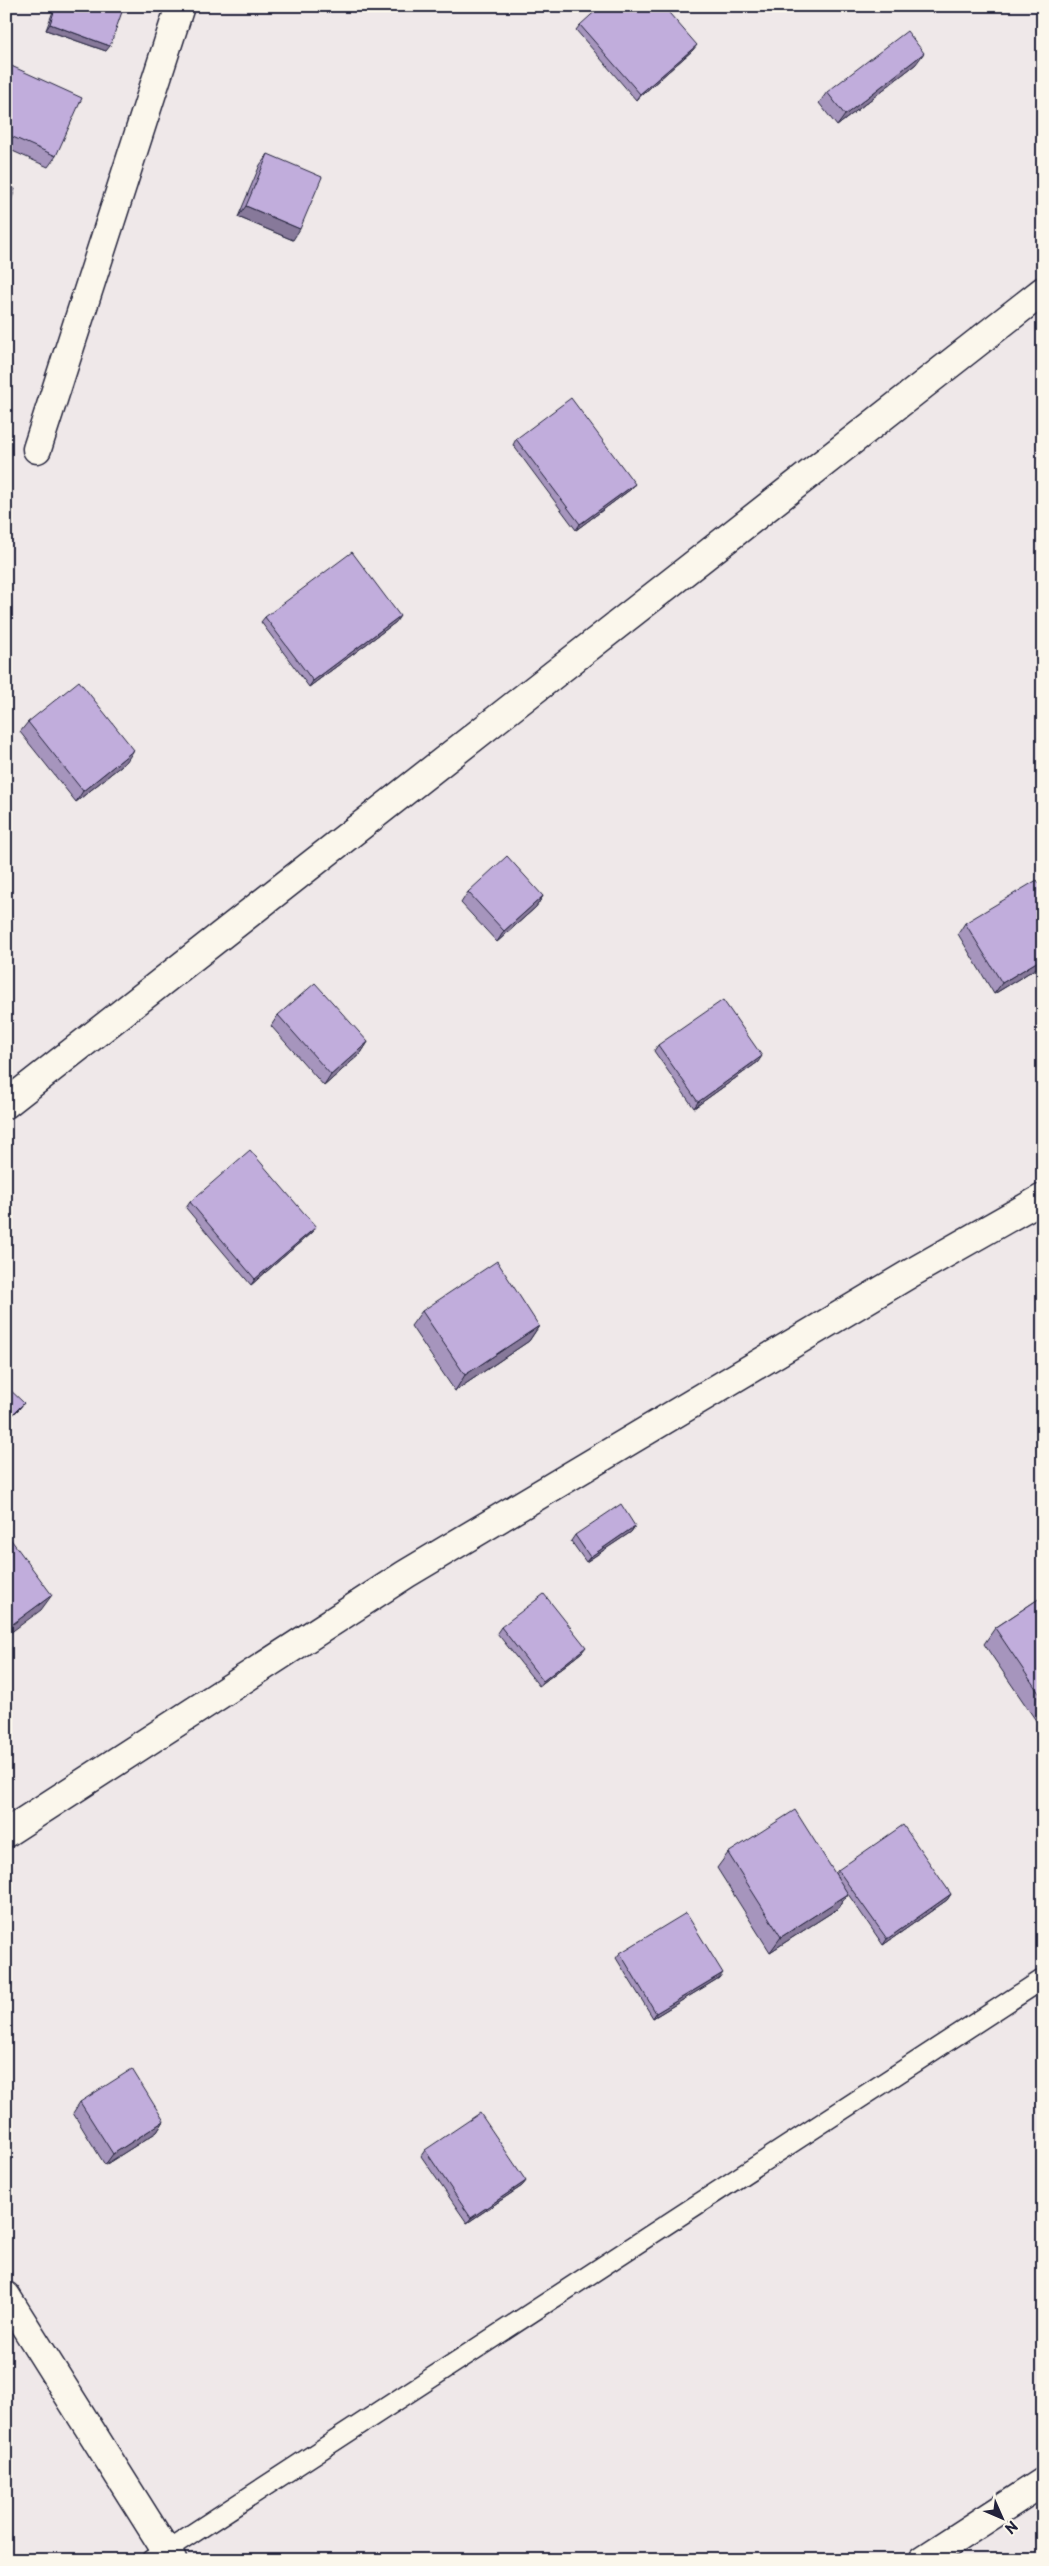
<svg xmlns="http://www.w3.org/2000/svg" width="1049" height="2566" viewBox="0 0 1049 2566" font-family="'Playpen Sans',sans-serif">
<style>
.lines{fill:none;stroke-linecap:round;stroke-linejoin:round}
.lane-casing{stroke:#22223b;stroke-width:22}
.street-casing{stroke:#22223b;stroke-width:31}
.secondary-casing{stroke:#22223b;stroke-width:31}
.lane{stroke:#fbf7ec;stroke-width:19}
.street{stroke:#fbf7ec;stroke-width:28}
.secondary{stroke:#fbf7ec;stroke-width:28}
.wall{fill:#a695bd;stroke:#22223b}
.shaded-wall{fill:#87799a;stroke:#22223b}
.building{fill:#c1addc;stroke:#22223b}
</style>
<rect width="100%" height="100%" fill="#efe8e9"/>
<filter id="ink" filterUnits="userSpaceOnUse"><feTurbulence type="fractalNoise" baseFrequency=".02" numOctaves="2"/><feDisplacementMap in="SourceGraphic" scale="10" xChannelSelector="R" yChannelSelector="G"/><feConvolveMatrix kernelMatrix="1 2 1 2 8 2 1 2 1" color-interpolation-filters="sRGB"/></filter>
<g filter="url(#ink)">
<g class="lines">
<!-- lane casing -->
<g class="lane-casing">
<polyline id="lane" points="152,2560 1043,1979"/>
</g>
<!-- street casing -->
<g class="street-casing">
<g id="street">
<polyline points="37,449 180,6"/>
<polyline points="6,1104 1043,291"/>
<polyline points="6,1833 406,1574 911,1273 1043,1198"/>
<polyline points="6,2296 172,2560"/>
</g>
</g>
<!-- secondary casing -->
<g class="secondary-casing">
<polyline id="secondary" points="923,2560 1043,2482"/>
</g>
<!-- lane -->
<use href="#lane" class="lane"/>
<!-- street -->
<use href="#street" class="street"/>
<!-- secondary -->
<use href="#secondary" class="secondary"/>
</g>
<!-- wall -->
<g class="wall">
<polygon points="55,6 124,6 106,51 46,30"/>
<polygon points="580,25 693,50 636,100 576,30"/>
<polygon points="916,64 837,126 819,103 827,92"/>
<polygon points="6,65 56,156 48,167 6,148"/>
<polygon points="268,154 293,240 238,217 260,165"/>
<polygon points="516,439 631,489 576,530 513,445"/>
<polygon points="265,617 396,622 309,687 261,622"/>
<polygon points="28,722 127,761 76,802 20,732"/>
<polygon points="468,892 543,896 536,907 497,942 461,903"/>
<polygon points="965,923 1043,964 994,994 958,934"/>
<polygon points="278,1015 368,1042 361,1053 324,1086 271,1026"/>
<polygon points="658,1045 758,1062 694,1108 654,1051"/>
<polygon points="190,1202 312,1232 251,1285 186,1208"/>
<polygon points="422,1311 539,1326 529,1341 455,1391 411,1326"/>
<polygon points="1043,1403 1043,1419 1037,1410 1041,1404"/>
<polygon points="635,1526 631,1532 586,1562 571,1541 575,1535"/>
<polygon points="1043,1596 1043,1727 1041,1728 984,1644 995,1628"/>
<polygon points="501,1627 582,1652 539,1686 497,1633"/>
<polygon points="728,1853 835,1874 838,1870 951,1894 947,1900 883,1945 848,1894 837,1909 770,1952 717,1868"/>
<polygon points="620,1953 719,1978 653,2018 616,1958"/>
<polygon points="80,2102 164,2121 157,2132 105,2165 73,2113"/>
<polygon points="425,2150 526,2181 522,2186 467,2223 421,2156"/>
</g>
<!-- shaded-wall -->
<g class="shaded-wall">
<polygon points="50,24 110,46 106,51 46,30"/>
<polygon points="697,45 693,50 636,100 640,94"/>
<polygon points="924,53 916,64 837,126 845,115"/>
<polygon points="246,206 300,229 293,240 238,217"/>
<polygon points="635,484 631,489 576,530 580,524"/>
<polygon points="400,616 396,622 309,687 313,681"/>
<polygon points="134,750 127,761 76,802 83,791"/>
<polygon points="543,896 536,907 497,942 504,931"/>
<polygon points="1043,958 1043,964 994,994 1002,983"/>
<polygon points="368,1042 361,1053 324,1086 331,1075"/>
<polygon points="762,1056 758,1062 694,1108 698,1102"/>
<polygon points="316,1227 312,1232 251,1285 255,1279"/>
<polygon points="539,1326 529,1341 455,1391 465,1375"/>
<polygon points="24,1403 20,1408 6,1422 6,1421"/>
<polygon points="635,1526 631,1532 586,1562 590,1557"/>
<polygon points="52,1595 41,1610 6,1636 6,1629"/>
<polygon points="586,1647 582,1652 539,1686 543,1681"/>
<polygon points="848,1894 837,1909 770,1952 781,1937"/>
<polygon points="951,1894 947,1900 883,1945 887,1939"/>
<polygon points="723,1973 719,1978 653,2018 656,2013"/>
<polygon points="164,2121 157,2132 105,2165 113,2154"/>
<polygon points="526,2181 522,2186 467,2223 471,2218"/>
</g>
<!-- building -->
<g class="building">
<polygon points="56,6 124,6 110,46 50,24"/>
<polygon points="601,6 663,6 697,45 640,94 580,25"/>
<polygon points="907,31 924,53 845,115 827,92"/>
<polygon points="7,64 82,98 56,156 6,134 6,65"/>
<polygon points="268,154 322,177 300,229 246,206"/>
<polygon points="6,186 15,189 6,217"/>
<polygon points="571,398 635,484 580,524 516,439"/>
<polygon points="352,552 400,616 313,681 265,617"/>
<polygon points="79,681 134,750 83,791 28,722"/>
<polygon points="507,856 543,896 504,931 468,892"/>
<polygon points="1037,880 1043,889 1043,958 1002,983 965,923"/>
<polygon points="315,983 368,1042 331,1075 278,1015"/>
<polygon points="723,1000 762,1056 698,1102 658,1045"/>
<polygon points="250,1150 316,1227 255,1279 190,1202"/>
<polygon points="497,1261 539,1326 465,1375 422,1311"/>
<polygon points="6,1386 24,1403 6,1421"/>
<polygon points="621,1504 635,1526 590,1557 575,1535"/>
<polygon points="6,1533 52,1595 6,1629"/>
<polygon points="544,1594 586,1647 543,1681 501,1627"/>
<polygon points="1043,1596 1043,1699 995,1628"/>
<polygon points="795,1810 848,1894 781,1937 728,1853"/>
<polygon points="903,1825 951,1894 887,1939 838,1870"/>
<polygon points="686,1913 723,1973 656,2013 620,1953"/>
<polygon points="132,2069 164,2121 113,2154 80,2102"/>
<polygon points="480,2113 526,2181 471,2218 425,2150"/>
</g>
</g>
<!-- margin -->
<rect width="1049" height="2566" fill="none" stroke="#fbf7ec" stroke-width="25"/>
<rect x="12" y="12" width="1024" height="2541" fill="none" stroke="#22223b" stroke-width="2" filter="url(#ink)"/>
<!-- north arrow -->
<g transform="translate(1002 2518) rotate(135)" stroke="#fbf7ec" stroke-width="4" paint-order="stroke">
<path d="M0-4L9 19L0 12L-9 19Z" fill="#22223b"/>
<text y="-8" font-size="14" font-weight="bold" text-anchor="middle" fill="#22223b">N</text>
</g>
</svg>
